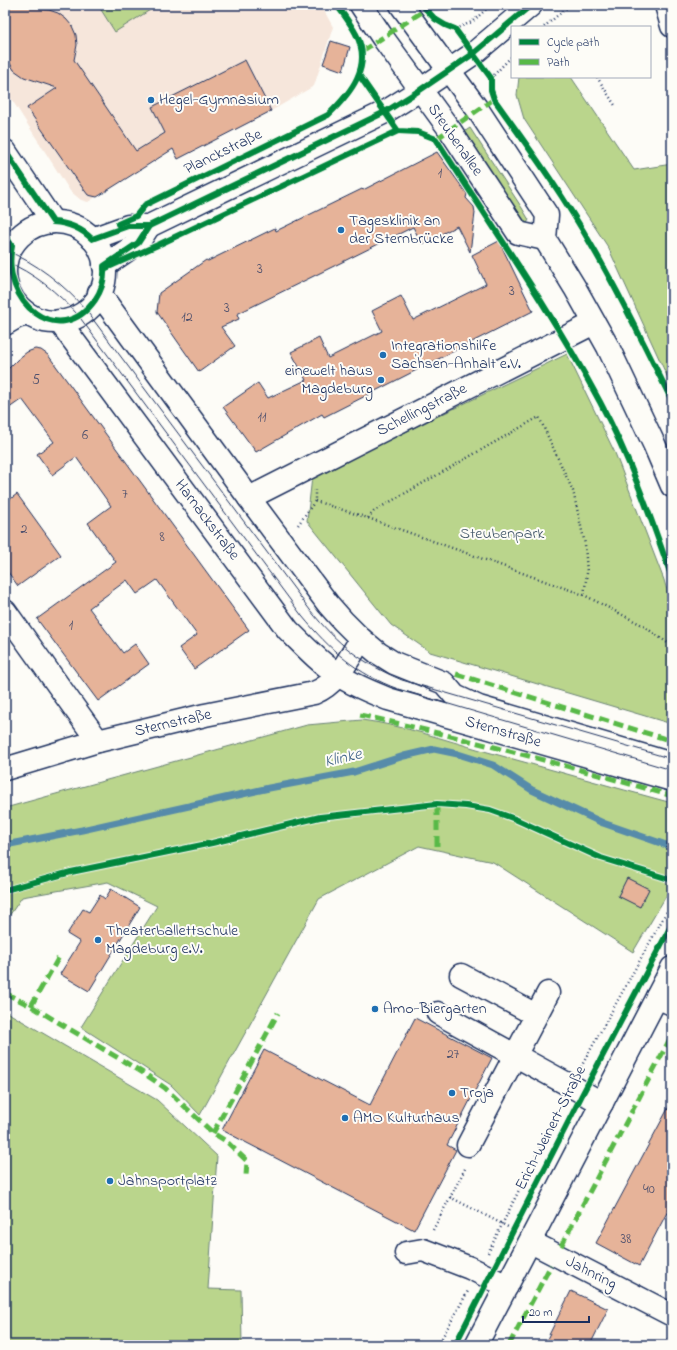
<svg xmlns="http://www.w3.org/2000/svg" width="677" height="1350" viewBox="0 0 677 1350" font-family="'Indie Flower',sans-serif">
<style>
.built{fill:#f6e6db}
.green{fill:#bad58c;stroke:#6a8275}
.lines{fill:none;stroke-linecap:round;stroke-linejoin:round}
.stream{stroke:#568baa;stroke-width:7}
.building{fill:#e6b399;stroke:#1b2f5e}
.minor-casing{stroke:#1b2f5e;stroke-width:25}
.major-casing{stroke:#1b2f5e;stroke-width:25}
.path{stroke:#1b2f5e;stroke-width:2.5;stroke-dasharray:1 3;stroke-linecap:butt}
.minor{stroke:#fdfcf7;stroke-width:22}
.major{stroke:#fdfcf7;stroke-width:22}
.tram{stroke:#1b2f5e;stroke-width:1}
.quiet{stroke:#58b947;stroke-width:5;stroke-dasharray:10 5;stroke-linecap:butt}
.cycleway-casing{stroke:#fdfcf7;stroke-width:8}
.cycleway{stroke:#00873e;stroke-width:6}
.poi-dot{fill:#1f6fb2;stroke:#fdfcf7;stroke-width:1.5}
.labels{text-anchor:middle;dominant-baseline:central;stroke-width:4;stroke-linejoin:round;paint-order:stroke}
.number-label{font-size:14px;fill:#4e506d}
.poi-label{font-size:16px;fill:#1b2f5e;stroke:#fdfcf7;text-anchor:start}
.street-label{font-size:16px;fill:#1b2f5e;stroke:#fdfcf7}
.park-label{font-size:16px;fill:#43586a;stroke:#fdfcf7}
.water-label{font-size:17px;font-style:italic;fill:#385d84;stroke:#fdfcf7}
</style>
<rect width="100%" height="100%" fill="#fdfcf7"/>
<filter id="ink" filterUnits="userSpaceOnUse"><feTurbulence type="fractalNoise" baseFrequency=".025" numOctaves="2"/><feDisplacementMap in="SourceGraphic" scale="8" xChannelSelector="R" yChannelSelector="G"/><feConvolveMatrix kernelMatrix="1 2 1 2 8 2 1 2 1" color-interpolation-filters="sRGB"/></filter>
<g filter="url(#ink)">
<!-- built -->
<polygon class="built" points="5,5 321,5 333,27 314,86 271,111 178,159 173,149 88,202 81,200 70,191 5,89"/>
<!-- green -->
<g class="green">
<polygon points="98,5 158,5 115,32"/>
<polygon points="519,77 571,77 634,170 672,164 672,387 608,247 524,119 517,95"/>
<polygon points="470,128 522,208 529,220 527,223 525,222 464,132"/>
<polygon points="567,354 615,453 664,580 672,608 672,724 430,652 391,625 307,521 312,477"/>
<path d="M 362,720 C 405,726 442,739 484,751 C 546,768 609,786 672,803 L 672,886 L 633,952 L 493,862 L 419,846 L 319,899 L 200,1115 L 171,1085 L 81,1027 L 157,906 L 108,882 L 22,897 L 5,922 L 5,808 L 307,725 Z"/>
<polygon points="5,1011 157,1100 217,1156 208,1289 241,1290 242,1345 5,1345"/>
</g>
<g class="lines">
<!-- stream -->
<polyline class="stream" points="5,845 82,830 269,788 354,772 404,756 434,749 458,754 493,765 532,790 603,823 672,847"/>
</g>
<!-- building -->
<g class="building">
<polygon points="5,5 38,5 40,9 49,10 58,13 66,19 72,26 76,35 77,45 74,60 136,151 165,133 152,107 245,60 271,111 178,159 173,149 97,197 88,195 82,187 27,108 57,88 24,77 14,70 8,60 5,50 6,32 5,30"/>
<polygon points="331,41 350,47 343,71 323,64"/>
<polygon points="437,152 467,194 466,198 474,207 475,213 470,252 457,226 422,244 413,227 237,314 239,319 221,327 235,346 199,372 157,312 159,293 206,260 208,261 275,228 276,231 362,189 363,190"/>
<polygon points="499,241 533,311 324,417 322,414 256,452 223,407 258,383 268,398 306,380 291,352 319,338 328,358 382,331 372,311 401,296 413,320 486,284 472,255"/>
<polygon points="35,349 41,350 48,355 249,630 194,669 179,648 197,635 157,580 137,594 127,580 89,608 123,653 135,644 149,664 98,701 37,619 116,562 88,523 111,506 76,457 52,475 37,454 54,442 22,399 5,411 5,372 18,359 27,352"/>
<polygon points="17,494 61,555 18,586 5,568 5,503"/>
<polygon points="627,878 649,889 640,907 618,896"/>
<polygon points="111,889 140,907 89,991 60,974 80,942 67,934 83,909 89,912 100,895 105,899"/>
<polygon points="415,1018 492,1058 447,1145 456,1150 414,1230 222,1130 264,1050 370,1105"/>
<polygon points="672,1101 672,1203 639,1266 596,1243"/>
<polygon points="571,1291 608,1309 590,1345 544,1345"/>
</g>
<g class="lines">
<!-- minor casing -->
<g class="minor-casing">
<g id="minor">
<polyline points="666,5 672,26"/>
<polyline points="5,151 53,222"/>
<circle cx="55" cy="272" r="50"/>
<polyline points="92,239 128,226 149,226 385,112 420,90 473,54 531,5"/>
<polyline points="104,266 138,243 149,226"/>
<polyline points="99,293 249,498 328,604 343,621 361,639 378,653 394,663 444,683 455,696 479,707 672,764"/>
<path d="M 59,321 L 288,630 C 304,646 321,664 340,676 C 355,686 371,692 388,699 L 672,780"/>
<polyline points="5,324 17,317 28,314"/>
<polyline points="249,498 594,323"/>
<polyline points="5,611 98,741"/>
<path d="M 5,769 L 98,741 L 205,715 L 314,693 C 338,683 348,660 361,639"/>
<polyline points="461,975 536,1015"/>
<polyline points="657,997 672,1004"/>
<polyline points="438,1013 602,1103"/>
<polyline points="468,1145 548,993"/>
<polyline points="531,1242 672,1315"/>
<polyline points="406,1253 423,1250 470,1268 507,1286"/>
</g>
</g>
<!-- major casing -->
<g class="major-casing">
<g id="major">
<polyline points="361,5 383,38 450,130 518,233 545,239"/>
<polyline points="401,5 478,110 547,215 545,239 575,288 608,347 654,444 672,486"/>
<polyline points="476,1345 672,968"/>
</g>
</g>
<!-- path -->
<g class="path">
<polyline points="544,27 570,5"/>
<polyline points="455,29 472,22 491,5"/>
<polyline points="597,77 616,107"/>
<polyline points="491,78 512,56"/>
<polyline points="315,501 368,518 584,595 642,625 672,646"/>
<polyline points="368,518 374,511 539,417 573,491 585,544 587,573 584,595"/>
<polyline points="298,525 315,501 315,490"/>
<polyline points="581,1067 672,902"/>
<polyline points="450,1197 512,1229"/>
<polyline points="433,1230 466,1167"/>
<polyline points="488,1253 561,1105"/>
<polyline points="438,1345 468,1291"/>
</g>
<!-- minor -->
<use href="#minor" class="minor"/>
<!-- major -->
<use href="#major" class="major"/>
<!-- tram -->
<g class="tram">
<path d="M 5,250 C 37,263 63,284 86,310 L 310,610 C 338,645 362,663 402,680 L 672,759"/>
<path d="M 5,261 C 34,273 57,292 78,315 L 302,616 C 330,650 357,674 398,689 L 672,770"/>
</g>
<!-- quiet -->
<g class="quiet">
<polyline points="362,51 425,10 428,13"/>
<polyline points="436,139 494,99"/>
<polyline points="456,674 672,741"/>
<path d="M 360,715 C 465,738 569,766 672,796"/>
<polyline points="669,775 672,776"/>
<polyline points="437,846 437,804"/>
<polyline points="5,993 31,1006 145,1074 165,1088 213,1133 226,1141 247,1161 246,1176"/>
<polyline points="31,1006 59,957"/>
<polyline points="213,1133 278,1013"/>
<polyline points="561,1246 672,1035"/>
<polyline points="509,1345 551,1265"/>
</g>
<!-- cycleway casing -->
<g class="cycleway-casing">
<g id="cycleway">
<path d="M 422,5 L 435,19 L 445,25 L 455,29 L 491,78 L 491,90 L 494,99 C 529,148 564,196 593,248 C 622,298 647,350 672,401"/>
<path d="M 359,75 L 398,131 L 418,132 L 436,139 C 492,226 551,311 600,402 C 630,458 651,518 672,578"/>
<path d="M 5,151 L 53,222 C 69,223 81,228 92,239 L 128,226 L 149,226 L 385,112 L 420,90 L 473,54 L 531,5"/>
<path d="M 118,224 L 136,216 L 145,205 L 328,115 C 351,93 373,66 356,34 C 351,24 343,14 337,5"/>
<path d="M 5,235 L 12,246 C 0,302 59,351 95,300 C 102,290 105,278 104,266 L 138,243 L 149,226"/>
<polyline points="104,269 160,244 398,131"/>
<polyline points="5,890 71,872 212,843 320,817 437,804 466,806 490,810 515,819 601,858 672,880"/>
<polyline points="455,1345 583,1093 672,924"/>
</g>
</g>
<!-- cycleway -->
<use href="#cycleway" class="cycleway"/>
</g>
</g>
<!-- markers -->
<g class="poi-dot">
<circle cx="151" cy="100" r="4"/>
<circle cx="341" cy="230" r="4"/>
<circle cx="383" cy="355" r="4"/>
<circle cx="381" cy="380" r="4"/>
<circle cx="98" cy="940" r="4"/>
<circle cx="375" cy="1009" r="4"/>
<circle cx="452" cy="1093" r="4"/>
<circle cx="345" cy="1118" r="4"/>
<circle cx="110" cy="1181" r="4"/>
</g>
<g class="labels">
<!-- number labels -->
<g class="number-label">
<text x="440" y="173">1</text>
<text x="260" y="269">3</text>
<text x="512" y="291">3</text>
<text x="227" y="308">3</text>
<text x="187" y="317">12</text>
<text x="36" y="380">5</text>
<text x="262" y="417">11</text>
<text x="85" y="435">6</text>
<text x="125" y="494">7</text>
<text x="24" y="529">2</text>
<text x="162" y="537">8</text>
<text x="71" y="625">1</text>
<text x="453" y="1054">27</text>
<text x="649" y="1189">40</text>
<text x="626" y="1239">38</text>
</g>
<!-- poi labels -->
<g class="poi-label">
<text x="159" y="100">Hegel-Gymnasium</text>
<text x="349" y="221">Tagesklinik an<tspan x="349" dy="18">der Sternbrücke</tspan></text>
<text x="391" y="346">Integrationshilfe<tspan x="391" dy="18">Sachsen-Anhalt e.V.</tspan></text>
<text x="373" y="371" text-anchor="end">einewelt haus<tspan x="373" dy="18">Magdeburg</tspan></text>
<text x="106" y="931">Theaterballettschule<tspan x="106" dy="18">Magdeburg e.V.</tspan></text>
<text x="383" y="1009">Amo-Biergarten</text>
<text x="460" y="1093">Troja</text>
<text x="353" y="1118">AMO Kulturhaus</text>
<text x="118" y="1181">Jahnsportplatz</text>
</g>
<!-- street labels -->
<g class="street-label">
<text transform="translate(455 140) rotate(55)">Steubenallee</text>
<text transform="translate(223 152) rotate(-26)">Planckstraße</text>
<text transform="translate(422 410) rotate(-27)">Schellingstraße</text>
<text transform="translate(207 520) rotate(53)">Harnackstraße</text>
<text transform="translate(173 723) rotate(-13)">Sternstraße</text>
<text transform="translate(503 732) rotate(16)">Sternstraße</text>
<text transform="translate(551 1128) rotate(-63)">Erich-Weinert-Straße</text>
<text transform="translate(591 1273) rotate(27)">Jahnring</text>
</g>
<!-- park labels -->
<g class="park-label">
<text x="502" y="534">Steubenpark</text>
</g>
<!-- water labels -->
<g class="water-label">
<text transform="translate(343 758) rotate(-13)">Klinke</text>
</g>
</g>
<!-- margin -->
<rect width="677" height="1350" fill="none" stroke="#fdfcf7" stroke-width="20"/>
<rect x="10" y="10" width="657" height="1330" fill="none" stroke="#1b2f5e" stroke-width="1.5" filter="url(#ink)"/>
<!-- legend -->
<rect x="511" y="26" width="140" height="52" fill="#fdfcf7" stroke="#a3aaba"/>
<rect x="519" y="39" width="20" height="6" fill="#00873e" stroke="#a3aaba"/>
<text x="547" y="46" font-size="12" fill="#1b2f5e">Cycle path</text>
<rect x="519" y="59" width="20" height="6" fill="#58b947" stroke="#a3aaba"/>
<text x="547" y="66" font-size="12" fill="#1b2f5e">Path</text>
<!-- scale -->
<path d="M523 1316v6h66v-6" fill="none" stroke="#1b2f5e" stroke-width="2"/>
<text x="529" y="1316" font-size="12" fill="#1b2f5e" stroke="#fdfcf7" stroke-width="3" paint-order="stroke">20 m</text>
</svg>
